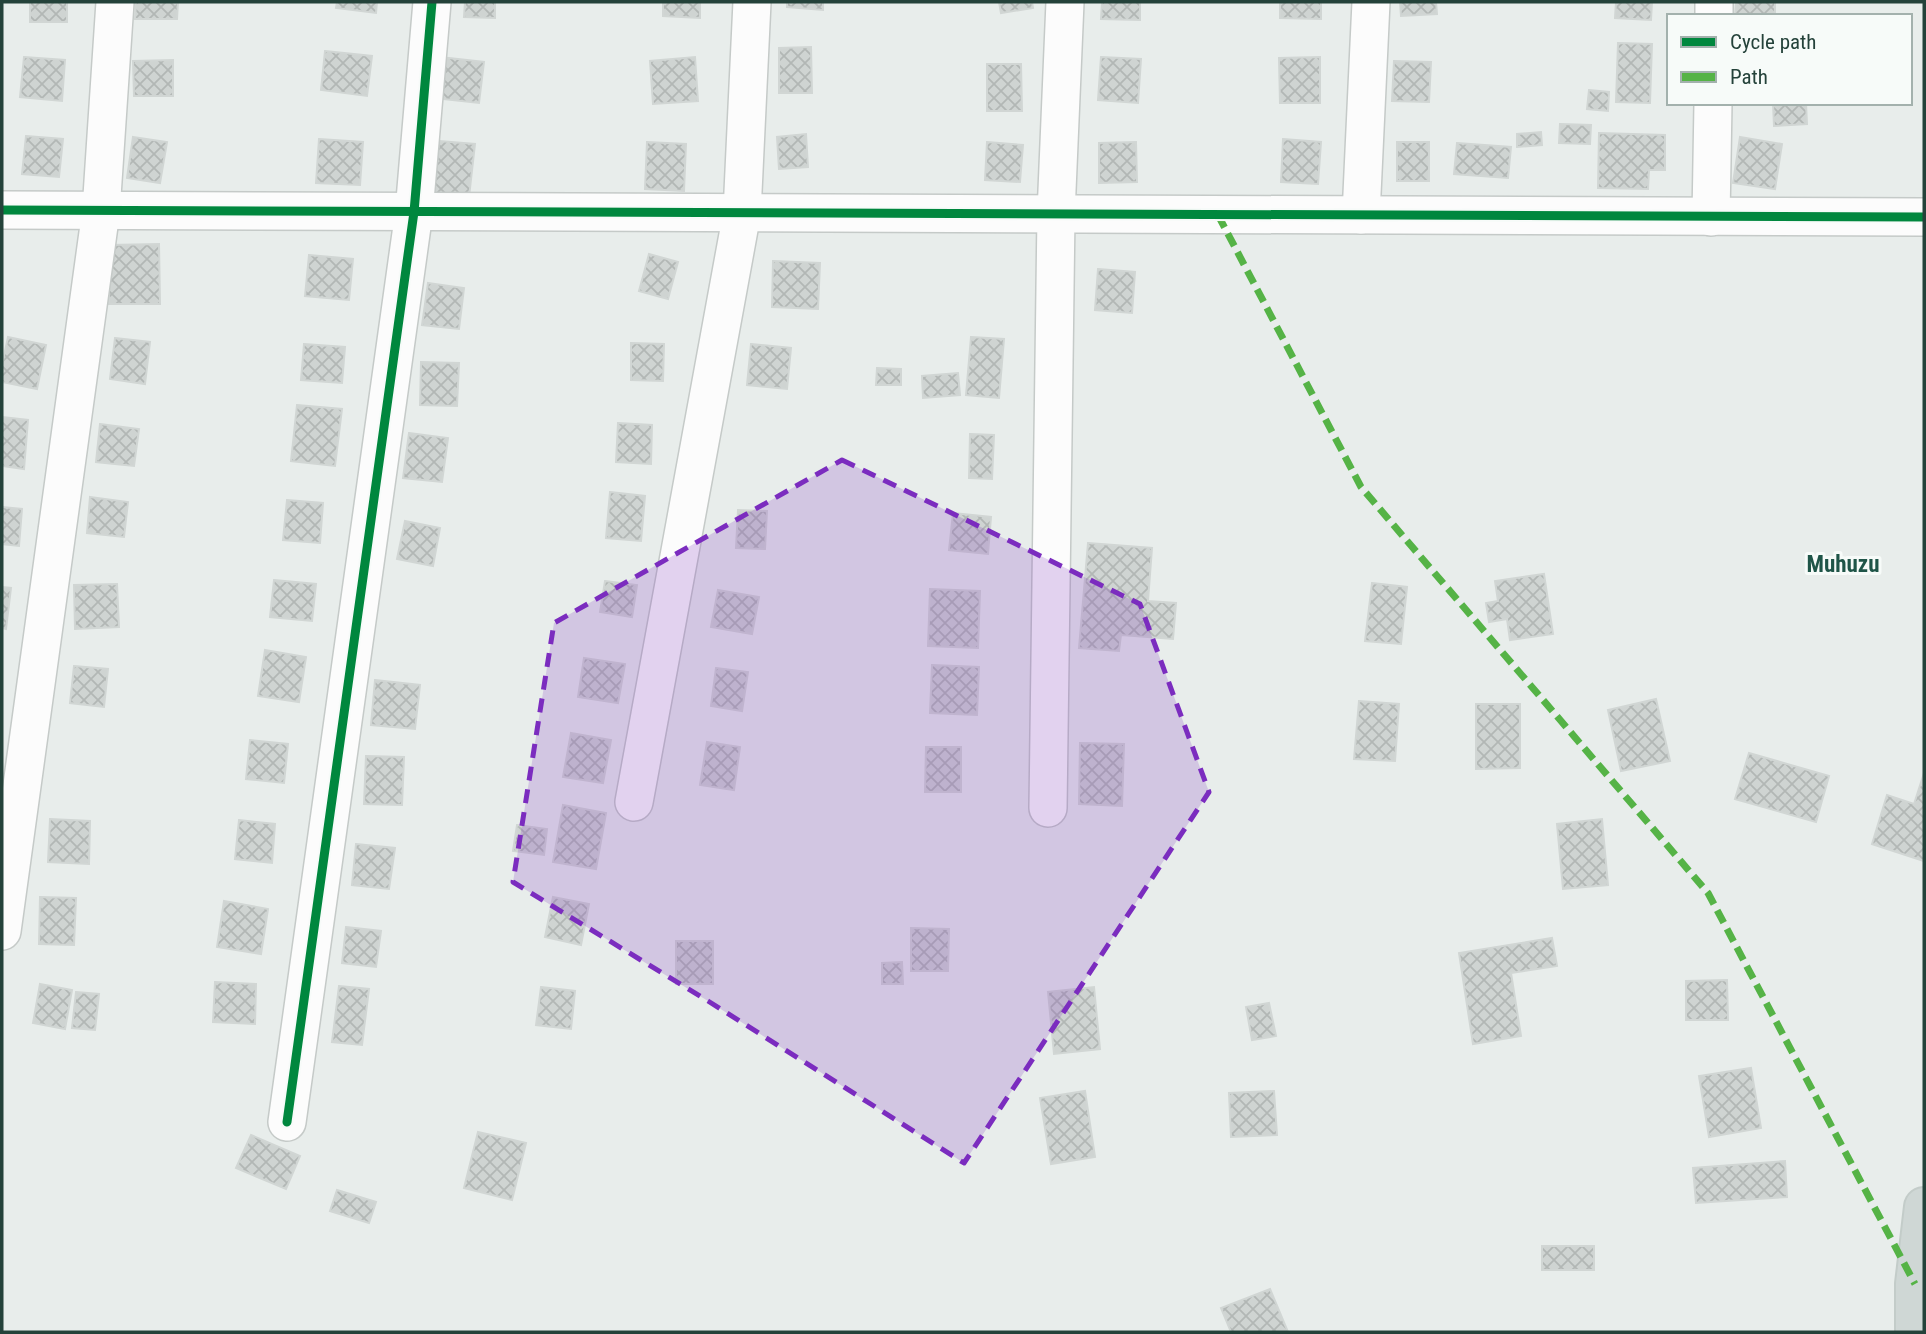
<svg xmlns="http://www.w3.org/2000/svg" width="1926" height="1334" viewBox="0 0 1926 1334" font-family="'Roboto Condensed',sans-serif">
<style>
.building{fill:url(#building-cross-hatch);stroke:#d1d6d4;stroke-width:2}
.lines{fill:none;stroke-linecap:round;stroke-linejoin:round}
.minor-casing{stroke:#c5cac8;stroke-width:40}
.primary-casing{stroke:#c3ccc9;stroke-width:42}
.minor{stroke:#fcfcfc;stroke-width:37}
.primary{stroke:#cfd7d5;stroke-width:38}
.quiet{stroke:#55b346;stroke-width:7;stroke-dasharray:14 7;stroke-linecap:butt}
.cycleway-casing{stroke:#f7fbf9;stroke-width:13}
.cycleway{stroke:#00873e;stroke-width:9}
.marked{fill:#7b2cbf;fill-opacity:0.2;stroke:#7b2cbf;stroke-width:5;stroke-dasharray:14 9;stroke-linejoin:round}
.labels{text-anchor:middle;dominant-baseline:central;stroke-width:6;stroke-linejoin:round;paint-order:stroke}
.quarter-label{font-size:23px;font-weight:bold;fill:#1f5548;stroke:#f7fbf9}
</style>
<defs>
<pattern id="building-cross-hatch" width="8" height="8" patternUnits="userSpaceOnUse" patternTransform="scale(1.75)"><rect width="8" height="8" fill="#cfd4d2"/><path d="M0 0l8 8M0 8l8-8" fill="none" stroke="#b2b7b5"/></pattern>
</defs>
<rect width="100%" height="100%" fill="#e8edeb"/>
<!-- building -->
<g class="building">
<rect x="30" y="2" width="37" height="20"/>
<polygon points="136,2 178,2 177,19 135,19"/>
<polygon points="337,2 377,2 376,13 336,8"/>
<polygon points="465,2 495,2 495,18 464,17"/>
<polygon points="663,2 700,2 700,18 663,16"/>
<polygon points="787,2 823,2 823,10 787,7"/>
<polygon points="999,2 1032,2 1033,8 1001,13"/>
<polygon points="1102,2 1140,2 1140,20 1101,19"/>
<polygon points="1280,2 1321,2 1321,19 1280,18"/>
<polygon points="1400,2 1436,2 1437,14 1401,16"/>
<polygon points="1616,2 1652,2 1651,20 1615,18"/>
<polygon points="1736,2 1775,2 1775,16 1735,16"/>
<polygon points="1618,43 1652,44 1650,103 1616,102"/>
<polygon points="811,47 812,93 779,93 779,48"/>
<polygon points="325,51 372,56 367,96 321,90"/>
<polygon points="24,57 65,60 62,101 20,97"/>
<polygon points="440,57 484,62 479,103 435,98"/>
<polygon points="695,57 698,101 653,104 650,61"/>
<polygon points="1101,57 1141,59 1138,103 1098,100"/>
<polygon points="1320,57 1320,103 1280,103 1279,58"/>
<polygon points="173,60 173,96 134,96 133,61"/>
<polygon points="1394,61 1431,62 1429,102 1392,101"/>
<polygon points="987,64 1021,64 1022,111 987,111"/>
<polygon points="1589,90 1609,92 1608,111 1587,109"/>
<polygon points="1773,103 1806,103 1807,124 1774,126"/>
<polygon points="1560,124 1591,125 1590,144 1559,143"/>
<polygon points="1541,132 1542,145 1517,147 1517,134"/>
<polygon points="1599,133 1665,135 1665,170 1649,170 1648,189 1598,188"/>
<polygon points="806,134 808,167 779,169 777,137"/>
<polygon points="26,136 63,139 59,177 22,174"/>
<polygon points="133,137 167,142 160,183 127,178"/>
<polygon points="1740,137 1782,144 1775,189 1733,183"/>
<polygon points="319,139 363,142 360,185 316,183"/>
<polygon points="1283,139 1321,142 1318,184 1281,182"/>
<polygon points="439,141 475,144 468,206 433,202"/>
<polygon points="647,142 686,144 684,191 645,189"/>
<polygon points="987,142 1023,145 1020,182 985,180"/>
<polygon points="1136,142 1137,182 1099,183 1099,143"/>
<rect x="1397" y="142" width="32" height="39"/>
<polygon points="1457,143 1511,147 1508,178 1454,174"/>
<polygon points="159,244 160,304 109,304 109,245"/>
<polygon points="649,254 678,262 668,299 639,291"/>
<polygon points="309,255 353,259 349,300 305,296"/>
<polygon points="773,261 820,263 818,309 772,307"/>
<polygon points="1098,269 1135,272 1132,313 1095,310"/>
<polygon points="428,283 464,288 459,329 422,325"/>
<polygon points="8,337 46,345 37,389 2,382 2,365"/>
<polygon points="971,337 1004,339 999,398 966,395"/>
<polygon points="115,338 150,342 145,384 110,379"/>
<polygon points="631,343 664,344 663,381 631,380"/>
<polygon points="304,344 345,347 342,383 301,380"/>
<polygon points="751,344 791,348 787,389 747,385"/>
<polygon points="421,362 459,363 457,406 420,405"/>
<polygon points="877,368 901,369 901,385 876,385"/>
<polygon points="958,373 960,395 923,398 922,376"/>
<polygon points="297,405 342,409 335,466 291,461"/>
<polygon points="2,417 28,420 24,469 2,466"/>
<polygon points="618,423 652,425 651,464 616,462"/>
<polygon points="100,424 139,429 134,466 96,462"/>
<polygon points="409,433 448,438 442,482 403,478"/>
<polygon points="970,434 994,435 992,479 969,478"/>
<polygon points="610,492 645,496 641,541 606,538"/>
<polygon points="90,497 128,502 124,537 87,533"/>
<polygon points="287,500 323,503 320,543 283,540"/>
<polygon points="2,507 22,509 19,546 2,544"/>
<polygon points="738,510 767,511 765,549 736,548"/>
<polygon points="953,513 991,517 988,554 949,550"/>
<polygon points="405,521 440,528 433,566 397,559"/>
<polygon points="1088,543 1152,548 1148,601 1176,603 1173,639 1121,635 1119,651 1079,648"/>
<polygon points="1544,574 1553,634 1510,640 1507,619 1489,622 1486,603 1498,601 1495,581"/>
<polygon points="274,580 316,584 312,621 270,617"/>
<polygon points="605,581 637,585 632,617 600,612"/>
<polygon points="1372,583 1407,587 1401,644 1365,641"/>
<polygon points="117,584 119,627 75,629 74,585"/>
<polygon points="2,587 11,588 6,629 2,628"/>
<polygon points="930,589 980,591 978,648 928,646"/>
<polygon points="718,590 759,597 752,634 711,627"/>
<polygon points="265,650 306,657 299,702 258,696"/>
<polygon points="584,658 625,664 618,703 578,697"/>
<polygon points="932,665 979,667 977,715 930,713"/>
<polygon points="74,666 108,669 104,707 70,703"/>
<polygon points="716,668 748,672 742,711 711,706"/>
<polygon points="375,680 420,685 415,729 371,725"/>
<polygon points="1656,699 1670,761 1621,771 1608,710"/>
<polygon points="1359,701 1399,704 1395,761 1354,759"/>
<polygon points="1476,704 1520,704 1520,768 1476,769"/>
<polygon points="571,733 611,740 603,783 563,777"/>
<polygon points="250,740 288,744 284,783 246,779"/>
<polygon points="707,742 740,747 734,790 700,785"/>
<polygon points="1080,743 1124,744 1122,806 1079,804"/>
<polygon points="926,747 961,747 961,792 925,792"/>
<polygon points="1749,753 1829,776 1816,822 1735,799"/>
<polygon points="366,756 404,757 402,805 364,804"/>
<polygon points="1924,773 1924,861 1872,844 1887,795 1914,804"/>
<polygon points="563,805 606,813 596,869 553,862"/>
<polygon points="50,819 90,821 89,864 48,862"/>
<polygon points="1602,819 1608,885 1563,889 1557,824"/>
<polygon points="239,820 275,824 272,863 235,859"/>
<polygon points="517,825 547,829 544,855 513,851"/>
<polygon points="356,844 395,848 389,889 352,885"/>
<polygon points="40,897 76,898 74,945 39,944"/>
<polygon points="553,897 589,904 581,945 545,937"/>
<polygon points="224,901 268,909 261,954 217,947"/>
<polygon points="346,927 381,931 376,967 342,963"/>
<polygon points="911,928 949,929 948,971 911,971"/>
<polygon points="1552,938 1557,966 1511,973 1521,1036 1473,1044 1459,953"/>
<rect x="676" y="941" width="37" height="43"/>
<polygon points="902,962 903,984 882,984 882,963"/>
<polygon points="1727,980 1728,1020 1686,1020 1686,981"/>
<polygon points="215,982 256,984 255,1024 213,1022"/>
<polygon points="40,984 72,990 65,1029 33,1023"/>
<polygon points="339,986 369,989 362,1045 332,1042"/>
<polygon points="541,987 575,991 571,1029 536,1025"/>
<polygon points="1094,987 1100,1049 1054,1054 1048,992"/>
<polygon points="76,992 99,994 95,1030 72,1028"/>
<polygon points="1269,1003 1276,1036 1252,1040 1246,1007"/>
<polygon points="1751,1068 1761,1128 1709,1137 1699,1076"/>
<polygon points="1085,1091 1095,1157 1051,1164 1040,1098"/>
<polygon points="1274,1091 1277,1135 1231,1137 1229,1093"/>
<polygon points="478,1132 526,1143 512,1200 464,1188"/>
<polygon points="251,1135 300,1156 286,1189 236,1168"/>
<polygon points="1785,1161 1787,1197 1696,1203 1693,1168"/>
<polygon points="337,1190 376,1202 369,1223 330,1211"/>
<rect x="1542" y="1246" width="52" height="24"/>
<polygon points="1270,1289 1288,1332 1231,1332 1221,1308"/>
</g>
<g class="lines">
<!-- minor casing -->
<g class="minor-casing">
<g id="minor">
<polyline points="1714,16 1714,2"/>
<polyline points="2,210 1924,217"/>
<polyline points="1361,215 1371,2"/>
<polyline points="1711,217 1713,103"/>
<polyline points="634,802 742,213 752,2"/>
<polyline points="1048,808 1056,214 1065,2"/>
<polyline points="2,931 101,211 115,2"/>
<polyline points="287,1122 414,212 432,2"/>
</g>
</g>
<!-- primary casing -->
<g class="primary-casing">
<polyline id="primary" points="1915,1332 1915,1284 1924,1207"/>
</g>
<!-- minor -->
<use href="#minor" class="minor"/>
<!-- primary -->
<use href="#primary" class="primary"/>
<!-- quiet -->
<polyline class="quiet" points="1218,215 1361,487 1708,893 1915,1284"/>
<!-- cycleway casing -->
<g class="cycleway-casing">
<g id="cycleway">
<polyline points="2,210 1924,217"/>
<polyline points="287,1122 414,212 432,2"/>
</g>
</g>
<!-- cycleway -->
<use href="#cycleway" class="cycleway"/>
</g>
<!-- marked area -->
<path class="marked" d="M 842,460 L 1140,604 L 1209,792 L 964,1163 L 708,1001 L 513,882 L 554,623 Z"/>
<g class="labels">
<!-- quarter labels -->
<g class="quarter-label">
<text x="1843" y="564">Muhuzu</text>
</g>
</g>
<!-- border -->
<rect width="1926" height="1334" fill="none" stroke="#24423a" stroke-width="7"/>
<!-- legend -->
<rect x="1667" y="14" width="245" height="91" fill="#f7fbf9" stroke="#a3b1ad" stroke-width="2"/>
<rect x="1681" y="37" width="35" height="10" fill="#00873e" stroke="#a3b1ad" stroke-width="2"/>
<text x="1730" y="49" font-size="21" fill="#24423a">Cycle path</text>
<rect x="1681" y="72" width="35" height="10" fill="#55b346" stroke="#a3b1ad" stroke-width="2"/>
<text x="1730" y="84" font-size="21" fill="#24423a">Path</text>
</svg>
